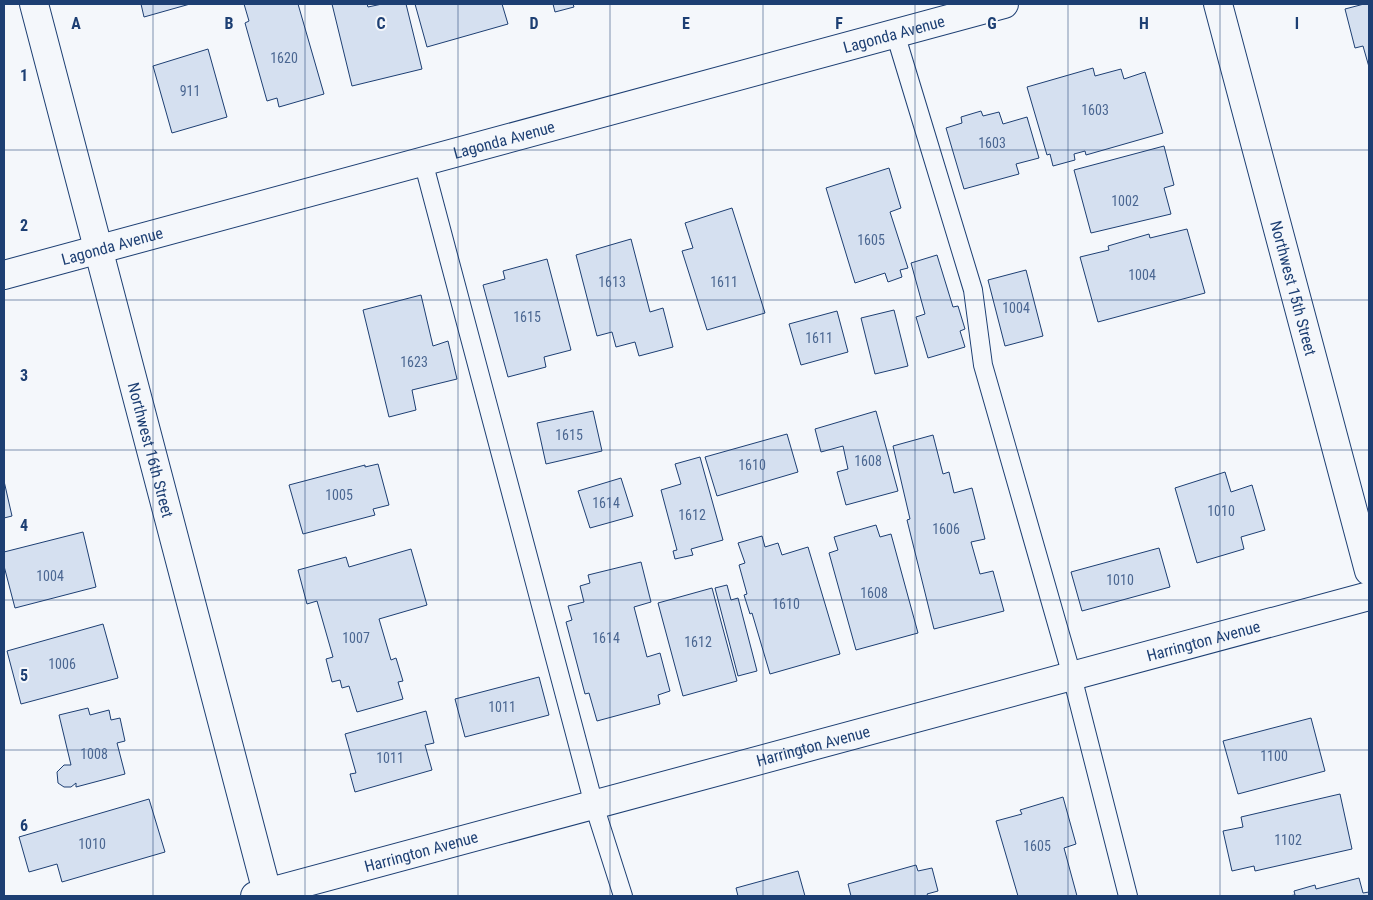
<svg xmlns="http://www.w3.org/2000/svg" width="1373" height="900" viewBox="0 0 1373 900" font-family="'Roboto Condensed',sans-serif">
<style>
.building{fill:#d5e0f0;stroke:#1d3f73}
.lines{fill:none;stroke-linecap:round;stroke-linejoin:round}
.service-casing{stroke:#1d3f73;stroke-width:20}
.minor-casing{stroke:#1d3f73;stroke-width:30}
.service{stroke:#f4f7fb;stroke-width:18}
.minor{stroke:#f4f7fb;stroke-width:28}
.grid{fill:none;stroke:#1d3f73;stroke-width:1;stroke-opacity:0.55}
.labels{text-anchor:middle;dominant-baseline:central;stroke-width:4;stroke-linejoin:round;paint-order:stroke}
.number-label{font-size:14px;fill:#4b6792}
.street-label{font-size:16px;fill:#1d3f73;stroke:#f4f7fb}
.grid-label{font-size:16px;text-anchor:middle;font-weight:bold;fill:#1d3f73;stroke:#f4f7fb;stroke-width:4;stroke-linejoin:round;paint-order:stroke}
</style>
<rect width="100%" height="100%" fill="#f4f7fb"/>
<!-- building -->
<g class="building">
<polygon points="141,4 190,4 144,17"/>
<polygon points="244,4 298,4 324,94 279,107 277,98 267,101 245,23 249,21"/>
<polygon points="332,4 367,4 368,7 382,4 406,4 422,69 352,86"/>
<polygon points="415,4 502,4 508,24 427,47"/>
<polygon points="553,4 573,4 574,7 555,12"/>
<polygon points="1364,4 1369,4 1369,67 1363,46 1355,48 1345,9"/>
<polygon points="208,49 227,117 172,133 153,66"/>
<polygon points="1093,68 1095,76 1121,69 1124,79 1145,72 1163,133 1086,155 1085,151 1074,154 1075,160 1053,166 1050,154 1047,155 1027,87"/>
<polygon points="981,111 983,116 999,112 1003,124 1027,117 1039,158 1016,164 1019,174 964,189 946,128 962,123 961,117"/>
<polygon points="1164,146 1174,185 1164,188 1171,214 1091,233 1074,170"/>
<polygon points="889,168 901,208 890,212 908,268 900,270 902,277 888,282 885,273 855,283 826,188"/>
<polygon points="732,208 765,313 707,330 682,251 693,248 685,223"/>
<polygon points="1187,229 1205,293 1098,322 1080,257 1109,250 1108,246 1149,234 1150,238"/>
<polygon points="631,239 650,312 663,308 673,347 639,356 635,342 616,347 612,332 597,336 576,255"/>
<polygon points="937,255 953,307 958,306 965,329 960,331 965,347 928,358 916,317 925,314 911,263"/>
<polygon points="547,259 571,350 544,357 546,367 508,377 483,285 505,279 503,271"/>
<polygon points="1026,270 1043,336 1005,346 988,280"/>
<polygon points="421,295 433,346 448,341 457,379 412,390 416,410 389,417 363,310"/>
<polygon points="894,310 908,366 875,374 861,318"/>
<polygon points="837,311 848,352 801,365 789,324"/>
<polygon points="593,411 602,451 546,464 537,423"/>
<polygon points="876,411 898,491 846,505 837,472 848,469 843,446 821,452 815,429"/>
<polygon points="787,434 798,472 717,496 705,457"/>
<polygon points="933,435 943,474 949,472 954,493 972,488 985,539 971,542 980,574 993,571 1004,611 934,629 907,520 910,519 893,446"/>
<polygon points="700,457 723,540 691,549 693,555 675,559 673,551 677,550 661,490 681,484 675,464"/>
<polygon points="378,464 389,505 373,509 375,515 303,534 289,485 365,465 365,467"/>
<polygon points="1225,472 1231,492 1252,485 1265,530 1241,537 1244,549 1197,563 1175,488"/>
<polygon points="621,478 633,516 590,528 578,491"/>
<polygon points="4,481 12,516 4,518"/>
<polygon points="876,525 880,537 891,534 918,633 856,650 829,553 838,550 834,537"/>
<polygon points="83,532 96,587 15,608 4,566 4,552"/>
<polygon points="762,536 765,547 778,543 782,555 808,547 840,654 770,674 752,613 750,614 744,595 747,594 739,565 745,563 738,543"/>
<polygon points="1159,548 1170,587 1082,611 1071,572"/>
<polygon points="411,549 427,605 379,619 391,660 396,658 403,681 398,682 403,699 357,712 349,686 342,688 340,680 332,682 326,659 333,657 317,601 307,604 298,570 346,557 349,567"/>
<polygon points="641,562 651,602 634,607 647,657 660,653 670,691 658,695 660,704 597,721 589,693 585,694 566,622 572,620 568,606 584,602 580,586 590,583 588,575"/>
<polygon points="727,585 731,600 738,598 757,671 738,676 715,588"/>
<polygon points="712,588 737,681 683,696 658,603"/>
<polygon points="103,624 118,678 21,704 7,651"/>
<polygon points="539,677 549,715 465,737 455,699"/>
<polygon points="88,708 90,715 109,710 111,720 120,718 125,741 117,743 125,774 76,787 76,783 71,787 64,787 58,783 57,772 64,765 71,765 59,715"/>
<polygon points="426,711 434,743 425,745 432,770 355,792 350,774 356,773 345,734"/>
<polygon points="1311,718 1325,771 1238,794 1223,741"/>
<polygon points="1340,794 1352,849 1255,871 1254,866 1232,871 1223,831 1243,827 1241,817"/>
<polygon points="1063,797 1076,844 1064,848 1077,896 1018,896 996,821 1022,814 1020,810"/>
<polygon points="149,799 165,852 62,882 57,864 29,872 19,837"/>
<polygon points="916,865 918,871 932,868 938,891 927,894 928,896 851,896 848,884"/>
<polygon points="798,871 805,896 738,896 736,888"/>
<polygon points="1359,878 1363,893 1369,892 1369,896 1288,896 1295,895 1294,891 1315,885 1316,889"/>
</g>
<g class="lines">
<!-- service casing -->
<g class="service-casing">
<g id="service">
<polyline points="895,33 973,290 983,365 1072,676 1128,896"/>
<polyline points="423,161 594,805 623,896"/>
</g>
</g>
<!-- minor casing -->
<g class="minor-casing">
<g id="minor">
<path id="s1" d="M 34,4 L 268,896"/>
<path id="s2" d="M 1218,4 L 1369,571"/>
<path id="s3" d="M 4,275 L 1004,4"/>
<path id="s4" d="M 255,896 L 1369,596"/>
</g>
</g>
<!-- service -->
<use href="#service" class="service"/>
<!-- minor -->
<use href="#minor" class="minor"/>
</g>
<!-- grid -->
<path class="grid" d="M 153,4 L 153,896M 305,4 L 305,896M 458,4 L 458,896M 610,4 L 610,896M 763,4 L 763,896M 915,4 L 915,896M 1068,4 L 1068,896M 1220,4 L 1220,896M 4,150 L 1369,150M 4,300 L 1369,300M 4,450 L 1369,450M 4,600 L 1369,600M 4,750 L 1369,750"/>
<g class="labels">
<!-- number labels -->
<g class="number-label">
<text x="284" y="58">1620</text>
<text x="190" y="91">911</text>
<text x="1095" y="110">1603</text>
<text x="992" y="143">1603</text>
<text x="1125" y="201">1002</text>
<text x="871" y="240">1605</text>
<text x="1142" y="275">1004</text>
<text x="612" y="282">1613</text>
<text x="724" y="282">1611</text>
<text x="1016" y="308">1004</text>
<text x="527" y="317">1615</text>
<text x="819" y="338">1611</text>
<text x="414" y="362">1623</text>
<text x="569" y="435">1615</text>
<text x="868" y="461">1608</text>
<text x="752" y="465">1610</text>
<text x="339" y="495">1005</text>
<text x="606" y="503">1614</text>
<text x="1221" y="511">1010</text>
<text x="692" y="515">1612</text>
<text x="946" y="529">1606</text>
<text x="50" y="576">1004</text>
<text x="1120" y="580">1010</text>
<text x="874" y="593">1608</text>
<text x="786" y="604">1610</text>
<text x="356" y="638">1007</text>
<text x="606" y="638">1614</text>
<text x="698" y="642">1612</text>
<text x="62" y="664">1006</text>
<text x="502" y="707">1011</text>
<text x="94" y="754">1008</text>
<text x="1274" y="756">1100</text>
<text x="390" y="758">1011</text>
<text x="1288" y="840">1102</text>
<text x="92" y="844">1010</text>
<text x="1037" y="846">1605</text>
</g>
<!-- street labels -->
<g class="street-label">
<text stroke="none"><textPath href="#s3" startOffset="922">Lagonda Avenue</textPath></text>
<text stroke="none"><textPath href="#s3" startOffset="518">Lagonda Avenue</textPath></text>
<text stroke="none"><textPath href="#s3" startOffset="112">Lagonda Avenue</textPath></text>
<text stroke="none"><textPath href="#s2" startOffset="294">Northwest 15th Street</textPath></text>
<text stroke="none"><textPath href="#s1" startOffset="461">Northwest 16th Street</textPath></text>
<text stroke="none"><textPath href="#s4" startOffset="982">Harrington Avenue</textPath></text>
<text stroke="none"><textPath href="#s4" startOffset="578">Harrington Avenue</textPath></text>
<text stroke="none"><textPath href="#s4" startOffset="172">Harrington Avenue</textPath></text>
</g>
</g>
<g class="grid-label">
<text x="76" y="29">A</text>
<text x="229" y="29">B</text>
<text x="381" y="29">C</text>
<text x="534" y="29">D</text>
<text x="686" y="29">E</text>
<text x="839" y="29">F</text>
<text x="992" y="29">G</text>
<text x="1144" y="29">H</text>
<text x="1297" y="29">I</text>
<text x="24" y="81">1</text>
<text x="24" y="231">2</text>
<text x="24" y="381">3</text>
<text x="24" y="531">4</text>
<text x="24" y="681">5</text>
<text x="24" y="831">6</text>
</g>
<!-- border -->
<rect width="1373" height="900" fill="none" stroke="#1d3f73" stroke-width="10"/>
</svg>
